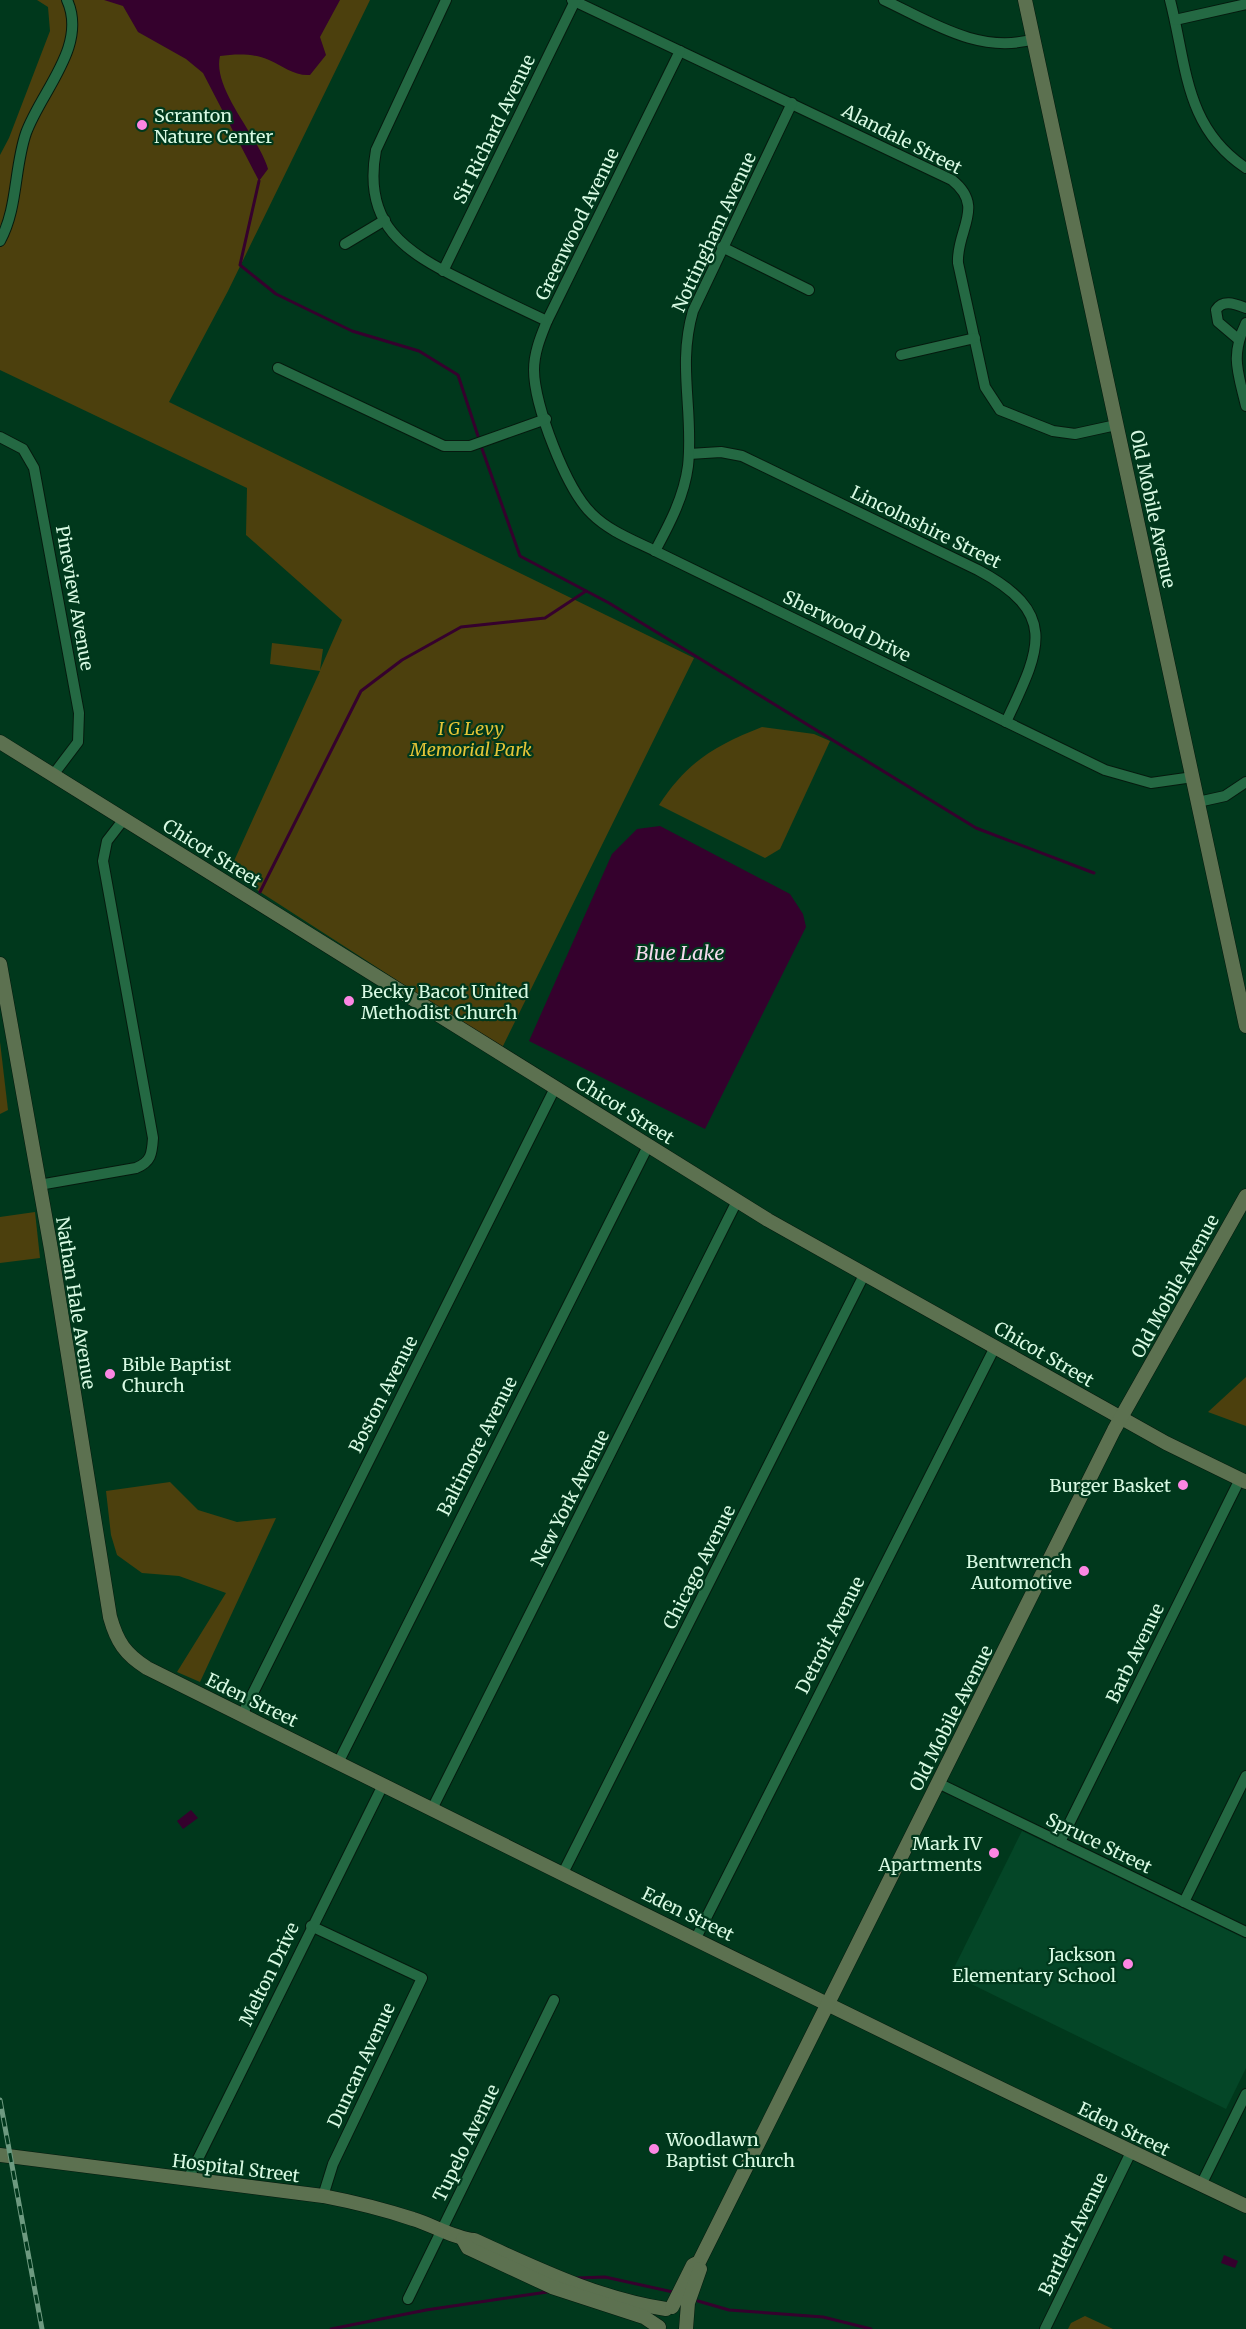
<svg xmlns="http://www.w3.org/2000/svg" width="1246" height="2329" viewBox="0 0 1246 2329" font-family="Merriweather,serif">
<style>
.built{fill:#044627}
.green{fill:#4c400d}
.water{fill:#35012d}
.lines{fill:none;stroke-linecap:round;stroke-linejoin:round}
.stream{stroke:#35012d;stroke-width:3}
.street-casing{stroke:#051a0e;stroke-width:12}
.secondary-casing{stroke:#051a0e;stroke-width:15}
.street{stroke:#246943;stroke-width:10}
.secondary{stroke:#5c7150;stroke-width:14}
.rail-casing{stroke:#6d9a80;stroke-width:5}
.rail{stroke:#00381c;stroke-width:3;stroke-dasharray:9;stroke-linecap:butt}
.poi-dot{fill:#fc86e3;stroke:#00381c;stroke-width:2}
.labels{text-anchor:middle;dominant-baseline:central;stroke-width:4.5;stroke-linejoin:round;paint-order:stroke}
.poi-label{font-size:18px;fill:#d8fae3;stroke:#00381c;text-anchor:start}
.street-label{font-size:18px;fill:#d8fae3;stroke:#00381c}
.park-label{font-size:18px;font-style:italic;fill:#e4c437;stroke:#00381c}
.water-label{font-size:20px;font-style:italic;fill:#f5daed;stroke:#00381c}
</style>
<rect width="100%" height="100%" fill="#00381c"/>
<!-- built -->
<polygon class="built" points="1022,1831 1246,1939 1246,2068 1226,2109 951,1974"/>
<!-- green -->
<g class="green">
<polygon points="37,0 370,0 228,291 169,402 694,658 502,1048 229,872 320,671 270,664 272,643 323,649 320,670 342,620 246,535 247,488 0,370 0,155 9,138 50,31 48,7"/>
<path d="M 762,727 L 814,734 L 830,741 L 780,849 L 765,858 L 659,805 C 687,762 714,746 762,727 Z"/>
<polygon points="0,1042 8,1110 0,1114"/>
<polygon points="35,1212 40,1258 0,1263 0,1217"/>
<polygon points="1246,1377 1246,1426 1208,1412"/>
<polygon points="170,1482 198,1510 237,1522 276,1518 200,1682 177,1672 226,1593 179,1576 142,1573 117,1555 111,1535 106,1491"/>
<polygon points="1085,2316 1113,2329 1068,2329 1071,2323"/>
</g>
<!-- water -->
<g class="water">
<path d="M 104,0 L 340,0 L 320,37 L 326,55 L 310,75 C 294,76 283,66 269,60 C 254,53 235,54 220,56 C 212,89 259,137 268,169 L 259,181 L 203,73 L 186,59 L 138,32 L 123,6 Z"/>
<polygon points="660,826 790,894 803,914 806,927 705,1129 529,1041 612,854 637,829"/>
<polygon points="191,1810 198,1818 183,1829 177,1821"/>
<polygon points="1224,2255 1238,2261 1235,2268 1221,2263"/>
</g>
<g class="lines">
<!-- stream -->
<g class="stream">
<polyline points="259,181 240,265 276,294 352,331 419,351 458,375 479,439"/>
<polyline points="481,446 520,556 609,603 976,828 1094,873"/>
<polyline points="260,892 361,691 402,660 461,627 545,618 586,591"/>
<polyline points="577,2278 605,2277 673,2292"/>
<polyline points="698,2301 729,2310 823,2317 871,2329"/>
<polyline points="331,2329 426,2310 547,2292"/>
</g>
<!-- street casing -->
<g class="street-casing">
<g id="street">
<path d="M 446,0 L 376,150 C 362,225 405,252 464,281 C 492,295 519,308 547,321"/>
<path d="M 572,0 L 952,180 C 986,207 956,230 958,263 L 985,387 L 1000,410 L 1053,431 L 1075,434 L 1116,425"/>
<path d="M 884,0 C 931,22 980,55 1034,39"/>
<path d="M 1170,0 C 1187,65 1184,127 1246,168"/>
<polyline points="1175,20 1246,4"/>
<path d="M 680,51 L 547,321 C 541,336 534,352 534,370 C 534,405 566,489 592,514 C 609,531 633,540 655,551 L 1105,770 L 1151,783 L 1193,777"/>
<path d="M 0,241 C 18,208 14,168 26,133 C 41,91 88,46 67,0"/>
<polyline points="345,244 385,220"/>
<polyline points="722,247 809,290"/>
<polyline points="443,271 575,1"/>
<path d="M 1246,323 C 1230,356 1238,372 1246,406"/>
<path d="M 1238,339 L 1218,322 L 1216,310 C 1223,299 1235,304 1246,308"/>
<polyline points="901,355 975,338"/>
<polyline points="278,368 444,446 470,446 546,419"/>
<polyline points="0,437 23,449 34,468 79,713 78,742 53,775"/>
<path d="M 689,454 L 721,452 L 742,456 L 978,570 C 1061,614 1039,651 1006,722"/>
<path d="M 655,551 C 669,525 684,497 688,466 C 694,411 677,366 693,311 L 792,103"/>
<polyline points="1198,802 1225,796 1246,782"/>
<path d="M 39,1185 L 136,1168 C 151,1162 152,1154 153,1138 L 103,861 L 107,841 L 124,819"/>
<polyline points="242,1715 555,1088"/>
<polyline points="338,1763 648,1146"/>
<polyline points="938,1783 1246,1932"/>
<polyline points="432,1809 737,1201"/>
<polyline points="1060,1842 1240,1479"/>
<polyline points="563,1873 864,1275"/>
<polyline points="1184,1902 1246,1776"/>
<polyline points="311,1926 422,1978 333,2164 323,2196"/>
<polyline points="696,1938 995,1347"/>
<polyline points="188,2179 383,1785"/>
<polyline points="1201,2185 1246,2094"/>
<polyline points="408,2299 554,2000"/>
<polyline points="1045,2329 1131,2152"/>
</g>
</g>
<!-- secondary casing -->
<g class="secondary-casing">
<g id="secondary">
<polyline points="1025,0 1246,1026"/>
<polyline points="0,742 768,1220 1166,1443 1246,1482"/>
<path d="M 0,964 L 51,1249 L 110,1617 C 117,1642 125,1654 147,1668 C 512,1849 877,2031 1246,2206"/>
<path d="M 0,2155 L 323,2196 C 354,2202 383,2209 413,2219 C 433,2225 453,2238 474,2240 C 536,2268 599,2299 666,2309"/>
<polyline points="463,2239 468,2248 552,2287 644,2317 659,2327"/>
<polyline points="672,2307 693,2265 699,2262 1114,1430 1246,1196"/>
<polyline points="686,2329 688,2303 700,2269"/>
</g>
</g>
<!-- street -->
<use href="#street" class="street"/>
<!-- secondary -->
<use href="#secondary" class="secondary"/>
<!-- rail casing -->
<g class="rail-casing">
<polyline id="rail" points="0,2100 42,2329"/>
</g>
<!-- rail -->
<use href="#rail" class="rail"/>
</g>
<!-- markers -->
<g class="poi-dot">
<circle cx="142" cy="125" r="6"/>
<circle cx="349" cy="1001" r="6"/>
<circle cx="110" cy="1374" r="6"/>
<circle cx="1183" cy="1485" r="6"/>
<circle cx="1084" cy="1571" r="6"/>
<circle cx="994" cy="1853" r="6"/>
<circle cx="1128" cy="1964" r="6"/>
<circle cx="654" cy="2149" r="6"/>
</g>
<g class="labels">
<!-- poi labels -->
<g class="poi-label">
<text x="154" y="115">Scranton<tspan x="154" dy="21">Nature Center</tspan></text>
<text x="361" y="991">Becky Bacot United<tspan x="361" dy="21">Methodist Church</tspan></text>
<text x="122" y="1364">Bible Baptist<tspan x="122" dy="21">Church</tspan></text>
<text x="1171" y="1485" text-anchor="end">Burger Basket</text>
<text x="1072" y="1561" text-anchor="end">Bentwrench<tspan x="1072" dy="21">Automotive</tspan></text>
<text x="982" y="1843" text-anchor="end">Mark IV<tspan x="982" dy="21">Apartments</tspan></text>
<text x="1116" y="1954" text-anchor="end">Jackson<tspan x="1116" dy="21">Elementary School</tspan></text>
<text x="666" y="2139">Woodlawn<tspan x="666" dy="21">Baptist Church</tspan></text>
</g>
<!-- street labels -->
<g class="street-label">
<text transform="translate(494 129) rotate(-64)">Sir Richard Avenue</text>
<text transform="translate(902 139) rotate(27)">Alandale Street</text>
<text transform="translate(577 224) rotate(-64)">Greenwood Avenue</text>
<text transform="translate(714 232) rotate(-65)">Nottingham Avenue</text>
<text transform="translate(1153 509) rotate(78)">Old Mobile Avenue</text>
<text transform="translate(926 527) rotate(26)">Lincolnshire Street</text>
<text transform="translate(75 598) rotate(80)">Pineview Avenue</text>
<text transform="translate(847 626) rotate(26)">Sherwood Drive</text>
<text transform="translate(212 853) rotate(32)">Chicot Street</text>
<text transform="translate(625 1110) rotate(32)">Chicot Street</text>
<text transform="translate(1175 1286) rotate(-61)">Old Mobile Avenue</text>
<text transform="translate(76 1303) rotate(81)">Nathan Hale Avenue</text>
<text transform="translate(1044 1354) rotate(30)">Chicot Street</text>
<text transform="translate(383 1394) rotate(-63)">Boston Avenue</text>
<text transform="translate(477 1446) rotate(-63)">Baltimore Avenue</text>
<text transform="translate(570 1498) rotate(-63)">New York Avenue</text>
<text transform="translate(699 1567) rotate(-63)">Chicago Avenue</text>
<text transform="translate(830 1635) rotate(-63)">Detroit Avenue</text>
<text transform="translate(1135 1653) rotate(-64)">Barb Avenue</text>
<text transform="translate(252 1700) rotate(26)">Eden Street</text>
<text transform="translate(951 1718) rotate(-63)">Old Mobile Avenue</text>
<text transform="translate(1099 1843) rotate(26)">Spruce Street</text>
<text transform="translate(688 1914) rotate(26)">Eden Street</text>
<text transform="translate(269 1974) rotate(-64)">Melton Drive</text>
<text transform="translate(361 2065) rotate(-65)">Duncan Avenue</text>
<text transform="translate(1124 2129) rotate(26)">Eden Street</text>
<text transform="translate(466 2143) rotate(-64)">Tupelo Avenue</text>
<text transform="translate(236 2168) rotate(7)">Hospital Street</text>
<text transform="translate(1073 2234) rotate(-64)">Bartlett Avenue</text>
</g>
<!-- park labels -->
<g class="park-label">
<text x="471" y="728">I G Levy<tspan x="471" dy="21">Memorial Park</tspan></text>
</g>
<!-- water labels -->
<g class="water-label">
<text x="680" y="952">Blue Lake</text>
</g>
</g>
</svg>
